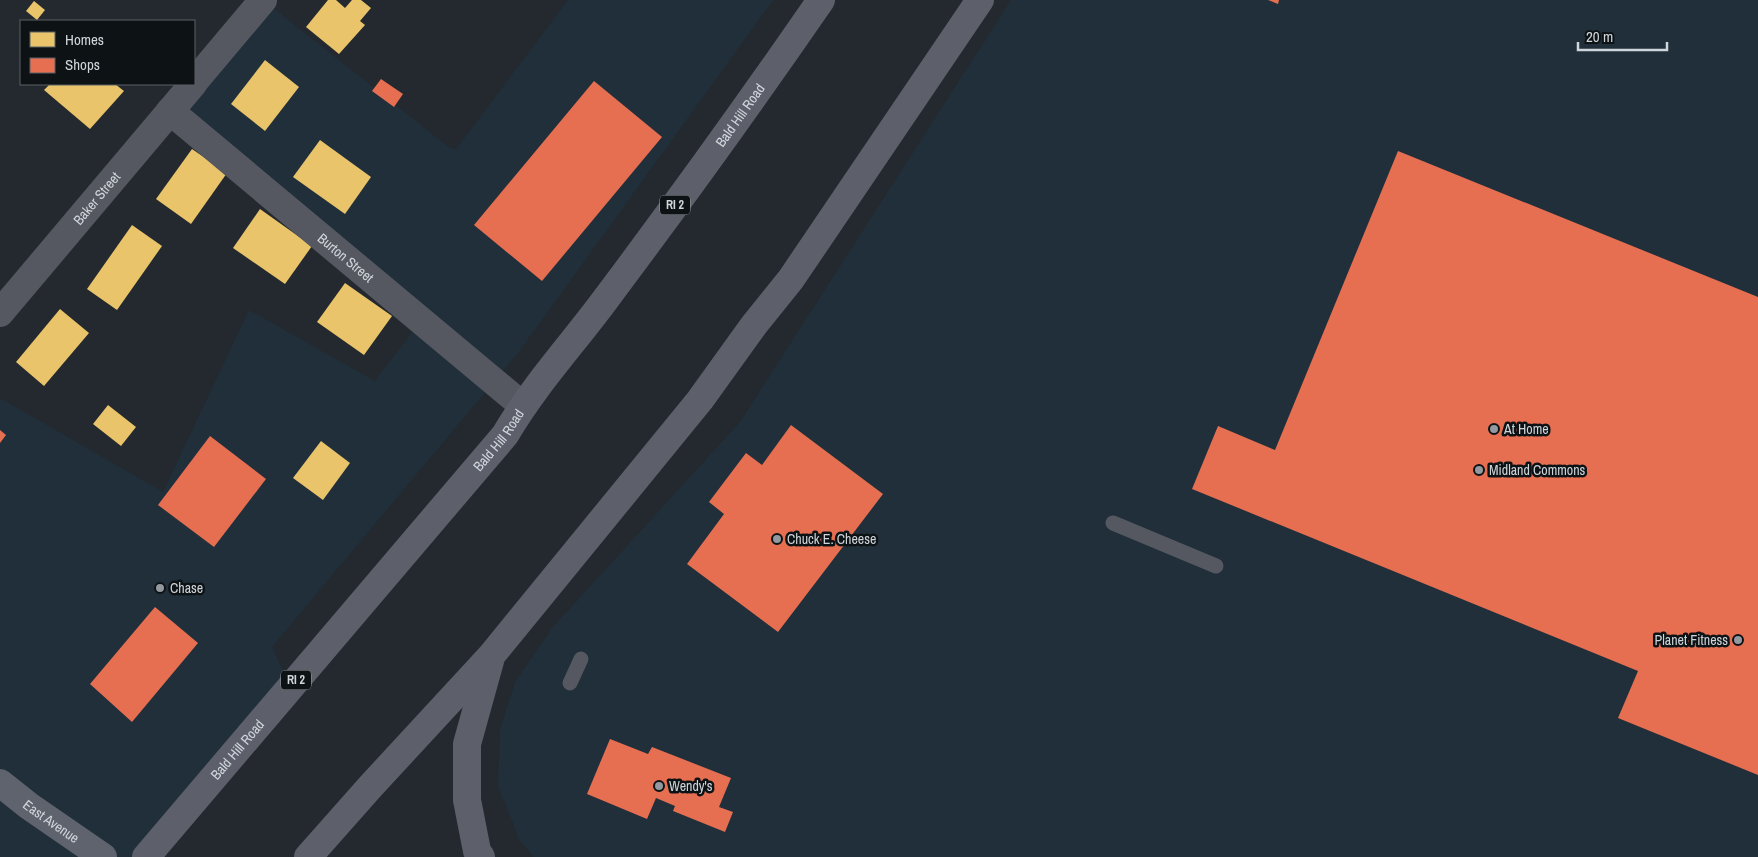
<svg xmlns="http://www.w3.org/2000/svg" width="1758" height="857" viewBox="0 0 1758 857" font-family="'Archivo Narrow',sans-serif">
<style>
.built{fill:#202f3a}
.homes{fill:#e9c46a}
.shops{fill:#e76f51}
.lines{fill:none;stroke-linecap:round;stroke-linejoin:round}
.service{stroke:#555860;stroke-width:15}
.minor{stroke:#555860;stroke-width:28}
.secondary{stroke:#5f636d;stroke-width:28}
.primary{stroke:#5d606b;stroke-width:28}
.poi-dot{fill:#93999e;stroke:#0d1215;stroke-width:2}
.labels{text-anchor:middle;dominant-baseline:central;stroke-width:5;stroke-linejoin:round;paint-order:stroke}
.shield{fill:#0d1215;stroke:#959ba0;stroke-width:1}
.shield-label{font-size:12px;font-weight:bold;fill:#cfd6db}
.street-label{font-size:14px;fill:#cfd6db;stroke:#0d1215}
.poi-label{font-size:14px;fill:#cfd6db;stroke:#0d1215;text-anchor:start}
</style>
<rect width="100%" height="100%" fill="#23292e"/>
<!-- built -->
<g class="built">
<polygon points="263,0 450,148 456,149 568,0 773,0 518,353 272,647 290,687 146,857 0,857 0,398 163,492 249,310 375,381 420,322 174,112"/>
<polygon points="1011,0 1758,0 1758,857 534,857 520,841 498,786 500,730 515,682 553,627 740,422"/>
</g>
<!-- homes -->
<g class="homes">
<polygon points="328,0 336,0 345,8 352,0 361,0 371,8 360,21 365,25 339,54 306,27"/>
<polygon points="34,1 45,10 37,20 26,11"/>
<polygon points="265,60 299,87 265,131 231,104"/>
<polygon points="50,84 115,84 124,91 90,129 44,90"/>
<polygon points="320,140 371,177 345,214 293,177"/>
<polygon points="192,149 227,173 191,224 156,199"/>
<polygon points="260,209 312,246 285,284 233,248"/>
<polygon points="132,225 162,246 117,310 87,289"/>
<polygon points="345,283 392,316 364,355 317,322"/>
<polygon points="60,309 89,333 44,386 16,362"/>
<polygon points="108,405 136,427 121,446 93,424"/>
<polygon points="321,441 350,463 323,500 293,478"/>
</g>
<!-- shops -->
<g class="shops">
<polygon points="1268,0 1279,0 1278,4"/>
<polygon points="381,79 403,94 394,107 372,91"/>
<polygon points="594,81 662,137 542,281 474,225"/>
<polygon points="1398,151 1758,297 1758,775 1618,718 1638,671 1192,489 1218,426 1275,450"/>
<polygon points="791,425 883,494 778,632 687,564 724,514 709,502 746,453 762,465"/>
<polygon points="0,430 6,435 0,443"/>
<polygon points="210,436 266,479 214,547 158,505"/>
<polygon points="155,607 198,643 132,722 90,684"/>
<polygon points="610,739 648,754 652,747 731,778 719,807 733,812 725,832 673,811 675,806 656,798 647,819 587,794"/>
</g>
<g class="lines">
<!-- service -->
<g class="service">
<polyline points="1113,523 1216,566"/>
<polyline points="570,683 581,659"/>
</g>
<!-- minor -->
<g class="minor">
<polyline points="194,82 263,0"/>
<path id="s1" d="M 170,111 L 522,405"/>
<path id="s2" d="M 0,313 L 193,84"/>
</g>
<!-- secondary -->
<path class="secondary" id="s3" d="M 0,783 L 29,806 L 103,857"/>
<!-- primary -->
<g class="primary">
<path id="s4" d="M 146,857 L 505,435 C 533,387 569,348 602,304 C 677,204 750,103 821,0"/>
<polyline points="308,857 370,787 491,656 700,400 754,325 791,279 980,0"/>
<polyline points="481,857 477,851 467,800 467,744 490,661"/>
</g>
</g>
<!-- markers -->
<g class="poi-dot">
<circle cx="1494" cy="429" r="5"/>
<circle cx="1479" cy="470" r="5"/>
<circle cx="777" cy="539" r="5"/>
<circle cx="160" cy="588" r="5"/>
<circle cx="1738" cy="640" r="5"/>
<circle cx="659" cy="786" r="5"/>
</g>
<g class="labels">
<!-- shield labels -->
<g class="shield">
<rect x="660" y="195.5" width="30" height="19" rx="4"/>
<rect x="281" y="670.5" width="30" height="19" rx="4"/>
</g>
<g class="shield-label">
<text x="675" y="205">RI 2</text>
<text x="296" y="680">RI 2</text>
</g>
<!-- street labels -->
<g class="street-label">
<text stroke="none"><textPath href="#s4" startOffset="951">Bald Hill Road</textPath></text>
<text stroke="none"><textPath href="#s2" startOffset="150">Baker Street</textPath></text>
<text stroke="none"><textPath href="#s1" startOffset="229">Burton Street</textPath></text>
<text stroke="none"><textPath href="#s4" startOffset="546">Bald Hill Road</textPath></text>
<text stroke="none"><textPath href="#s4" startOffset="141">Bald Hill Road</textPath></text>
<text stroke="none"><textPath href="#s3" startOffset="64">East Avenue</textPath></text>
</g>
<!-- poi labels -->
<g class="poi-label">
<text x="1504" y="429">At Home</text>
<text x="1489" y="470">Midland Commons</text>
<text x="787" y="539">Chuck E. Cheese</text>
<text x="170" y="588">Chase</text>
<text x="1728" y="640" text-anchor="end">Planet Fitness</text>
<text x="669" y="786">Wendy's</text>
</g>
</g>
<!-- legend -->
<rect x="20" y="20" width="175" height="65" fill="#0d1215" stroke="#5b6064"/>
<rect x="30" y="32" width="25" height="15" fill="#e9c46a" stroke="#5b6064"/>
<text x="65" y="45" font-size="15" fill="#cfd6db">Homes</text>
<rect x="30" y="58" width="25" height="15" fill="#e76f51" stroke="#5b6064"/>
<text x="65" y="70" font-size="15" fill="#cfd6db">Shops</text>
<!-- scale -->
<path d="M1578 42v8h89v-8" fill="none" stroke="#cfd6db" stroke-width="2.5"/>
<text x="1586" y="42" font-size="15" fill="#cfd6db" stroke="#0d1215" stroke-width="4" paint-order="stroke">20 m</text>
</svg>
